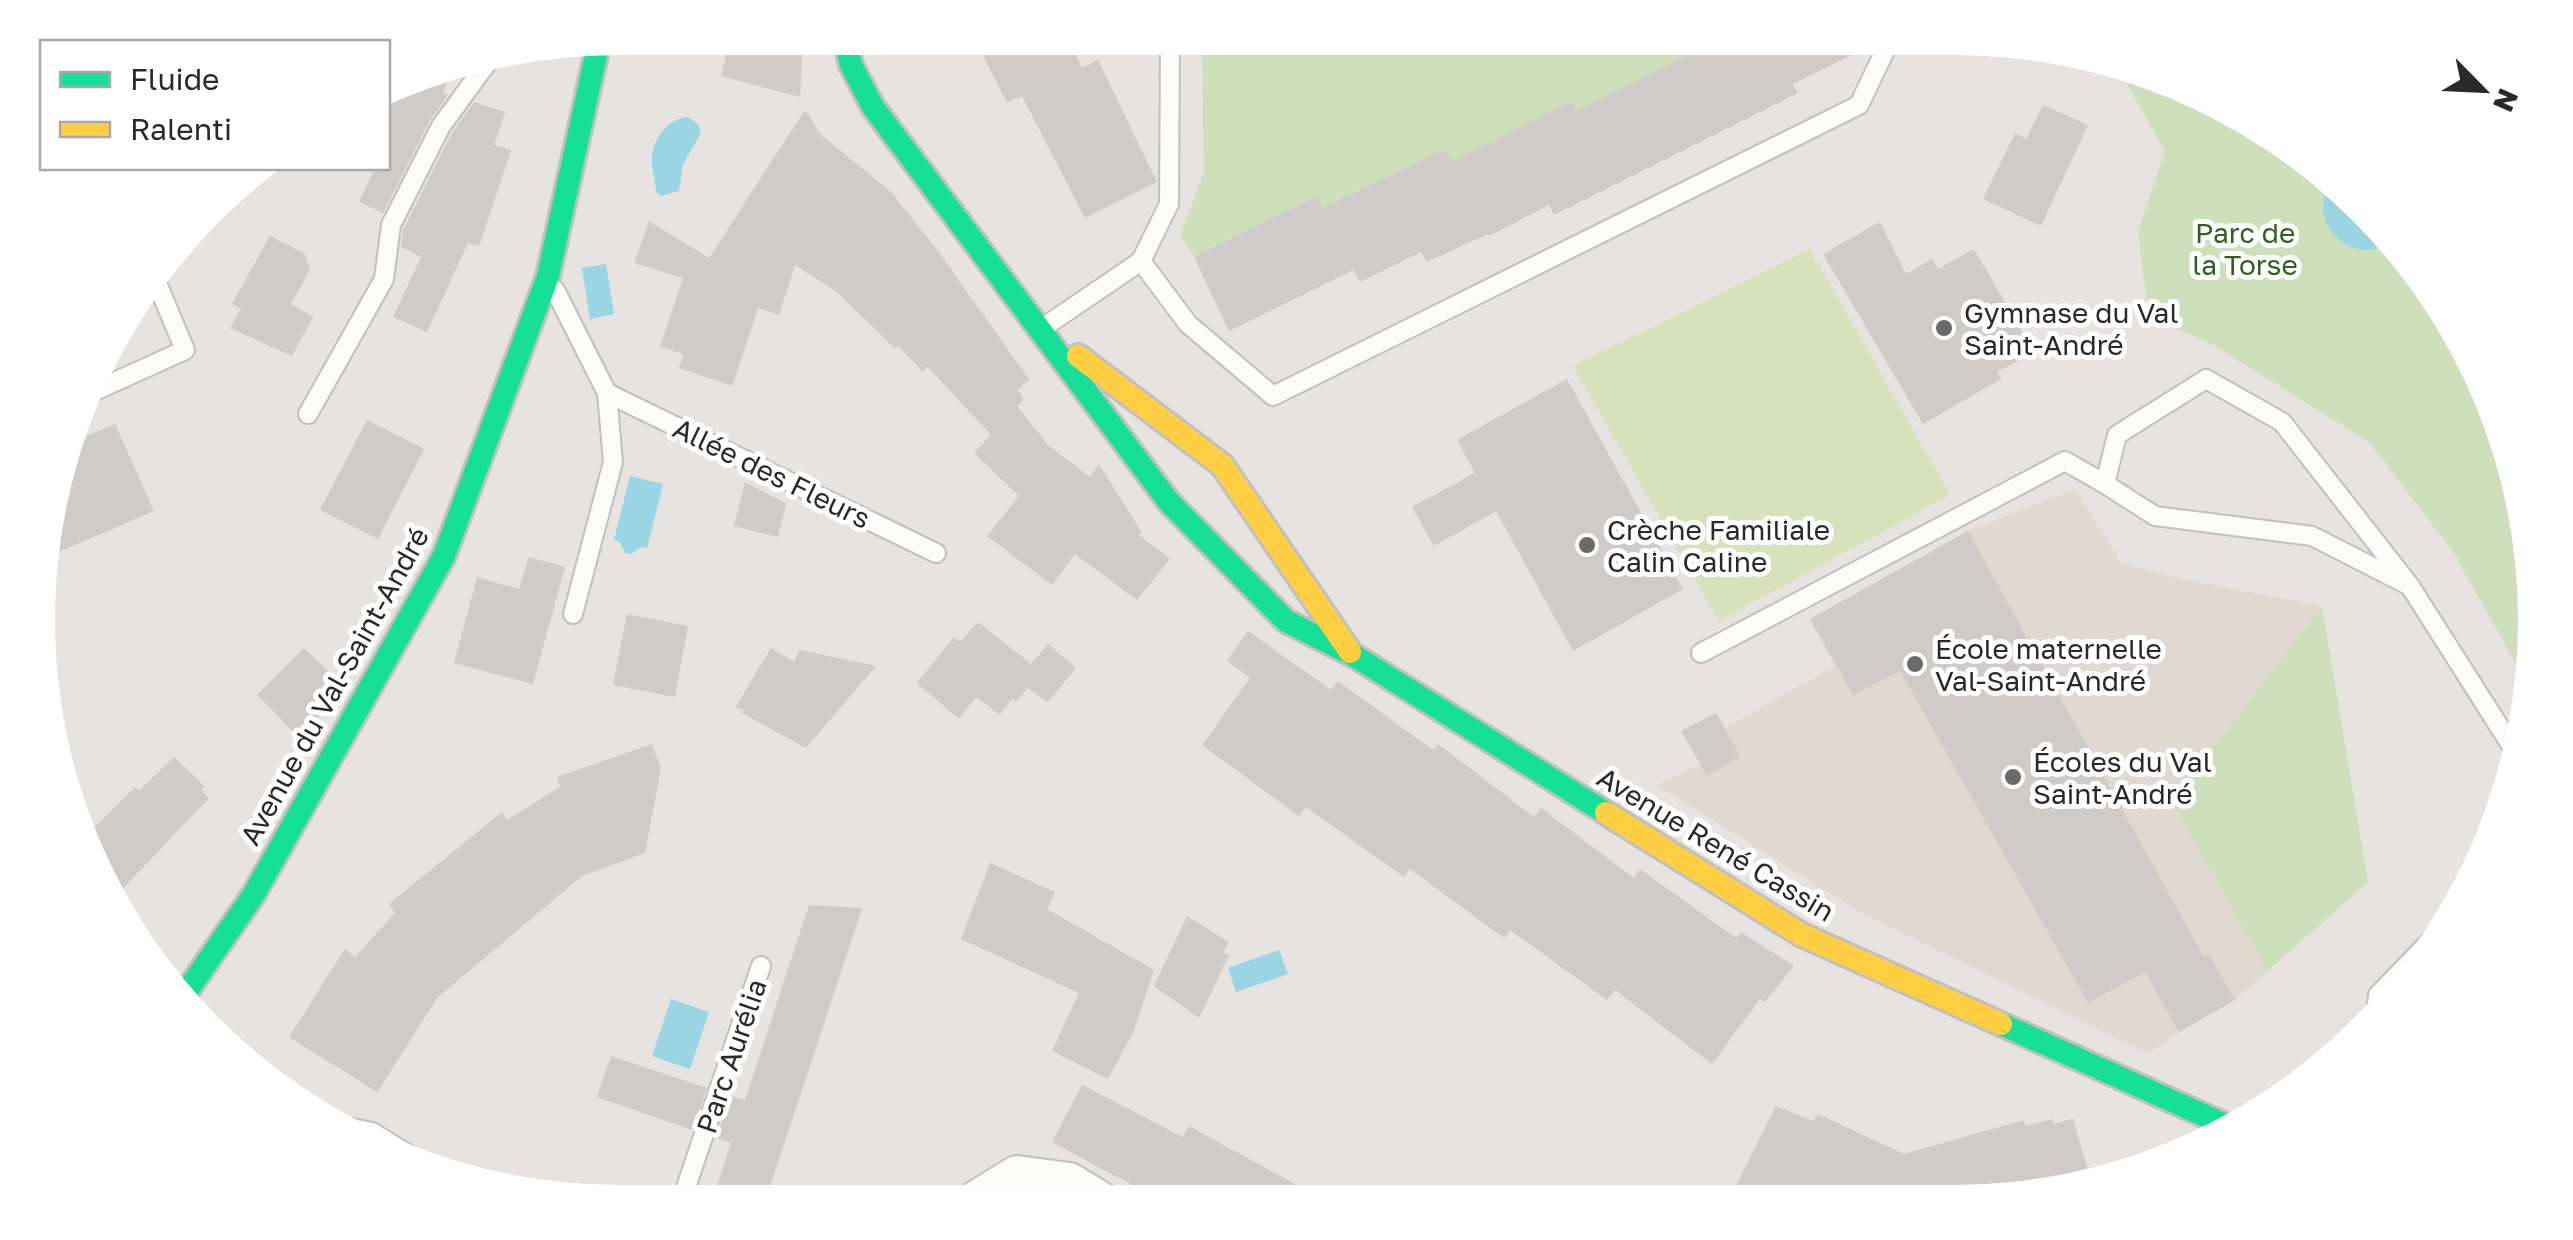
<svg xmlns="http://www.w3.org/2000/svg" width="2573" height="1240" viewBox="0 0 2573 1240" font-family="'Golos Text',sans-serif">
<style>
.education{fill:#e0d9cf}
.green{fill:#cddfbb}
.pitch{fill:#d7e2ba}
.water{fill:#99d5e2}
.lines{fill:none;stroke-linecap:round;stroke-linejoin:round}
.river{stroke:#99d5e2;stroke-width:80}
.building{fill:#cecbc9}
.lane-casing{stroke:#c0c0c0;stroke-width:22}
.street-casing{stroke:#c0c0c0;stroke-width:42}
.fast-casing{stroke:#c0c0c0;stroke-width:28}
.slow-casing{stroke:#c0c0c0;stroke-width:28}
.lane{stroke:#fbfbfa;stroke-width:18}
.street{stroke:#fbfbfa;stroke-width:38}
.fast{stroke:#16e098;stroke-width:22}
.slow{stroke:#ffcf43;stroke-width:22}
.poi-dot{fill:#6b6a69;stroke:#fff;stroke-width:4}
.labels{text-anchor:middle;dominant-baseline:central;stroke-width:10;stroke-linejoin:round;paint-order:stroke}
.park-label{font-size:28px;fill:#325f20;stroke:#fff}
.poi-label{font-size:28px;fill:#292929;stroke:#fff;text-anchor:start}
.street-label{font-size:28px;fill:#292929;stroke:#fff}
</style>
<rect width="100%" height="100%" fill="#e6e3e0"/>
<!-- education -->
<polygon class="education" points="2075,489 2122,564 2187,580 2322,606 2368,882 2235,1000 2179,1032 2149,1054 1855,909 1657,785 1701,765 1681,731 1716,713 1726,728 1835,666 1810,619 1968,531"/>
<!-- green -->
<g class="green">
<polygon points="1202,38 1691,38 1697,51 1577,111 1571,101 1452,162 1444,149 1323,208 1316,196 1194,257 1180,234 1204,173"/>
<polygon points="2120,71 2176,82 2365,209 2491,398 2535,621 2524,678 2452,550 2370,443 2215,346 2149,316 2138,232 2165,151"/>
<polygon points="2322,606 2368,882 2267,971 2172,801"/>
</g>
<!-- pitch -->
<polygon class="pitch" points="1810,249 1950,495 1719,621 1573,366"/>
<!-- water -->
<g class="water">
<path d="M 688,117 L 698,124 L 701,133 L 683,164 L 679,191 L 661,196 L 656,192 C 656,180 651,169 652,158 C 653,137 669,118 688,117 Z"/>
<polygon points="606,264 614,314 590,319 582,268"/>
<polygon points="630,476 663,484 647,548 641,547 631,554 625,553 620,542 614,540"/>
<polygon points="1279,950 1288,974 1236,992 1228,968"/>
<polygon points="671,999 709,1012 690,1069 652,1056"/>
</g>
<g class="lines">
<!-- river -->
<polyline class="river" points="2363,207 2366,210"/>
</g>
<!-- building -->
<g class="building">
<polygon points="730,38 803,38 800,97 721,76"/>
<polygon points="974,38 1067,38 1082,68 1098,60 1157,182 1085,218 1022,96 1007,103"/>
<polygon points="1691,38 1877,38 1874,44 1793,84 1798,93 1554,215 1549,205 1489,236 1488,234 1427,262 1421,252 1360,282 1354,270 1229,331 1194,257 1317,196 1323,208 1445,149 1452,162 1572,101 1577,111 1697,51"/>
<polygon points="455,65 443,93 448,95 430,120 383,213 359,202 375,168 388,168 388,93 432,69"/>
<polygon points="474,102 505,112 494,145 511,150 479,246 468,243 427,332 393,317 421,257 401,247 403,230 452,133"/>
<polygon points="2043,105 2088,125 2041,226 1983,199 2015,133 2026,139"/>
<polygon points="805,110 821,135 891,192 938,251 1029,379 1018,390 1024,400 1017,406 1048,445 1090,477 1099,464 1142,533 1139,535 1170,559 1137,600 1075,554 1052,585 987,536 1019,496 974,453 991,435 927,366 923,372 898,346 895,349 836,291 795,265 779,315 758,308 732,386 679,368 684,355 660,346 683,278 634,263 649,221 709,258"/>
<polygon points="1880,222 1906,274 1932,259 1938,269 1974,249 2034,352 1997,372 2001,379 1923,424 1823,254"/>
<polygon points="270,236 304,253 310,270 291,304 313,317 292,356 230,328 241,309 232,304"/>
<polygon points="1567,379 1683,589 1573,651 1496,511 1434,546 1412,507 1475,473 1457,440"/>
<polygon points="367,420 424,449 378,539 320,510"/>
<polygon points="115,424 154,511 47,557 49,506 76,440"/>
<polygon points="745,482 786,504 778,537 734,526"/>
<polygon points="1968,531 2204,957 2209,954 2235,1000 2179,1032 2145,972 2088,1003 1900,671 1853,695 1810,619"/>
<polygon points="529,557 565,567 533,684 454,663 477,577 519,589"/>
<polygon points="627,614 688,626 675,697 613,685"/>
<polygon points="978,622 1031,664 1048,644 1076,668 1048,702 1028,688 1016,702 1012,699 1000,715 976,697 959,719 917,683 954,637 960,642"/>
<polygon points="1248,631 1331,690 1338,681 1433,750 1438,744 1534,817 1541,808 1634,878 1640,869 1736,938 1741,932 1794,966 1765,1002 1760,999 1712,1064 1615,990 1607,1000 1510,930 1504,938 1410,869 1404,877 1306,807 1299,816 1202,745 1250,678 1227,661"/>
<polygon points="304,648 339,681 319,709 322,711 304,743 257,695"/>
<polygon points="771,648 794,662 800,650 876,666 806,748 740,712 747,710 735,708"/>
<polygon points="1716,713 1740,756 1707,776 1681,731"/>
<polygon points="652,744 661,768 645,853 582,876 438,997 377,1092 289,1037 345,949 355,957 395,913 389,904 502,812 507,820 560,787 557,777"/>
<polygon points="174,757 205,787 201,790 209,798 113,899 98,878 85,837 135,787 139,791"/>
<polygon points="990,863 1055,892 1047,909 1154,970 1134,1031 1108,1079 1052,1051 1079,993 961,939"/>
<polygon points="809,905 862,908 765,1202 712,1202 731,1143 716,1138 730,1096 745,1100"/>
<polygon points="1187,916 1229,942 1223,953 1229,955 1199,1018 1154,986"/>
<polygon points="611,1056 707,1088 692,1130 597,1097"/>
<polygon points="1082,1085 1183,1137 1189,1126 1324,1200 1162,1201 1052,1142"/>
<polygon points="1776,1106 1813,1121 1818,1114 1904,1154 2024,1120 2025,1126 2052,1119 2054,1124 2073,1119 2091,1181 2030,1197 1730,1198"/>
</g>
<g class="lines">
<!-- lane casing -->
<g class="lane-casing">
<g id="lane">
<polyline points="1170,38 1169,204 1141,261 1188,324 1273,396 1859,105 1891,38"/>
<polyline points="555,290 607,393 936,553"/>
<polyline points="1044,327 1141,261"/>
<polyline points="97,390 185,350 154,276"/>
<polyline points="308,414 384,279 391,225 441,126 490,59"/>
<polyline points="2410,586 2312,536 2155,516 2105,484 2117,435 2206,379 2282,422 2410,586 2511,745"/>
<polyline points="573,614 613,462 607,393"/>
<polyline points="1701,653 2065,461 2105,484"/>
<polyline points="195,1013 236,1051"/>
<polyline points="2376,1013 2378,995 2441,930"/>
<polyline points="352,1128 372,1132 422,1163"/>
<polyline points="681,1202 761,966"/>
</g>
</g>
<!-- street casing -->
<g class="street-casing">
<polyline id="street" points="975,1201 1017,1175 1069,1182 1100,1201"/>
</g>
<!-- fast casing -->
<g class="fast-casing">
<g id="fast">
<polyline points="845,38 851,65 873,107 1169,502 1286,621 1353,655 1606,813"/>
<polyline points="183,997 254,894 444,556 548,276 599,41"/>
<polyline points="2001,1024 2230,1127"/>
</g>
</g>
<!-- slow casing -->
<g class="slow-casing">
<g id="slow">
<polyline points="1078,356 1222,465 1350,652"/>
<polyline points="1606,813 1802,935 2001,1024"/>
</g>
</g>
<!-- lane -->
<use href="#lane" class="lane"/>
<!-- street -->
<use href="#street" class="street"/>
<!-- fast -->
<use href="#fast" class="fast"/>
<!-- slow -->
<use href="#slow" class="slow"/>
</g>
<!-- markers -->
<g class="poi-dot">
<circle cx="1944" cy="328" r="10"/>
<circle cx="1587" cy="545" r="10"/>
<circle cx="1915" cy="664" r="10"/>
<circle cx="2013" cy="777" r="10"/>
</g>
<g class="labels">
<!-- park labels -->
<g class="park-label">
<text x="2245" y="232">Parc de<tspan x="2245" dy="32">la Torse</tspan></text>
</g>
<!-- poi labels -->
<g class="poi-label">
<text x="1964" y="312">Gymnase du Val<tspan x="1964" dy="32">Saint-André</tspan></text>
<text x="1607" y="529">Crèche Familiale<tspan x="1607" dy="32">Calin Caline</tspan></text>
<text x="1935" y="648">École maternelle<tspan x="1935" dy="32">Val-Saint-André</tspan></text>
<text x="2033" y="761">Écoles du Val<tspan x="2033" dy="32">Saint-André</tspan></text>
</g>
<!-- street labels -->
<g class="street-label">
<text transform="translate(772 473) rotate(26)">Allée des Fleurs</text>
<text transform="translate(334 686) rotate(-61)">Avenue du Val-Saint-André</text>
<text transform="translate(1716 844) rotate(31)">Avenue René Cassin</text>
<text transform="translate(731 1056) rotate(-71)">Parc Aurélia</text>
</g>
</g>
<!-- crop -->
<path d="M0 0H2573V1240H0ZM620 55H1953A565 565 0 0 1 2518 620V620A565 565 0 0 1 1953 1185H620A565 565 0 0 1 55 620V620A565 565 0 0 1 620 55Z" fill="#fff" fill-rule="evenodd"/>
<!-- legend -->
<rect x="40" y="40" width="350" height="130" fill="#ffffff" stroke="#a9a9a9" stroke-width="2.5"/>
<rect x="60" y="72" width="50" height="15" fill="#16e098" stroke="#a9a9a9" stroke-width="2.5"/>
<text x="130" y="90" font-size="30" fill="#292929">Fluide</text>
<rect x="60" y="122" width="50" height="15" fill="#ffcf43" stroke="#a9a9a9" stroke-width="2.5"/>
<text x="130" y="140" font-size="30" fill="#292929">Ralenti</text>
<!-- north arrow -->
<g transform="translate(2483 90) rotate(114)" stroke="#ffffff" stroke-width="8" paint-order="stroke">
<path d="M0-8L18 38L0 25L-18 38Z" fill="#292929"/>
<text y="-15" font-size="28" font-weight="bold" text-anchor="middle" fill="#292929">N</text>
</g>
</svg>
